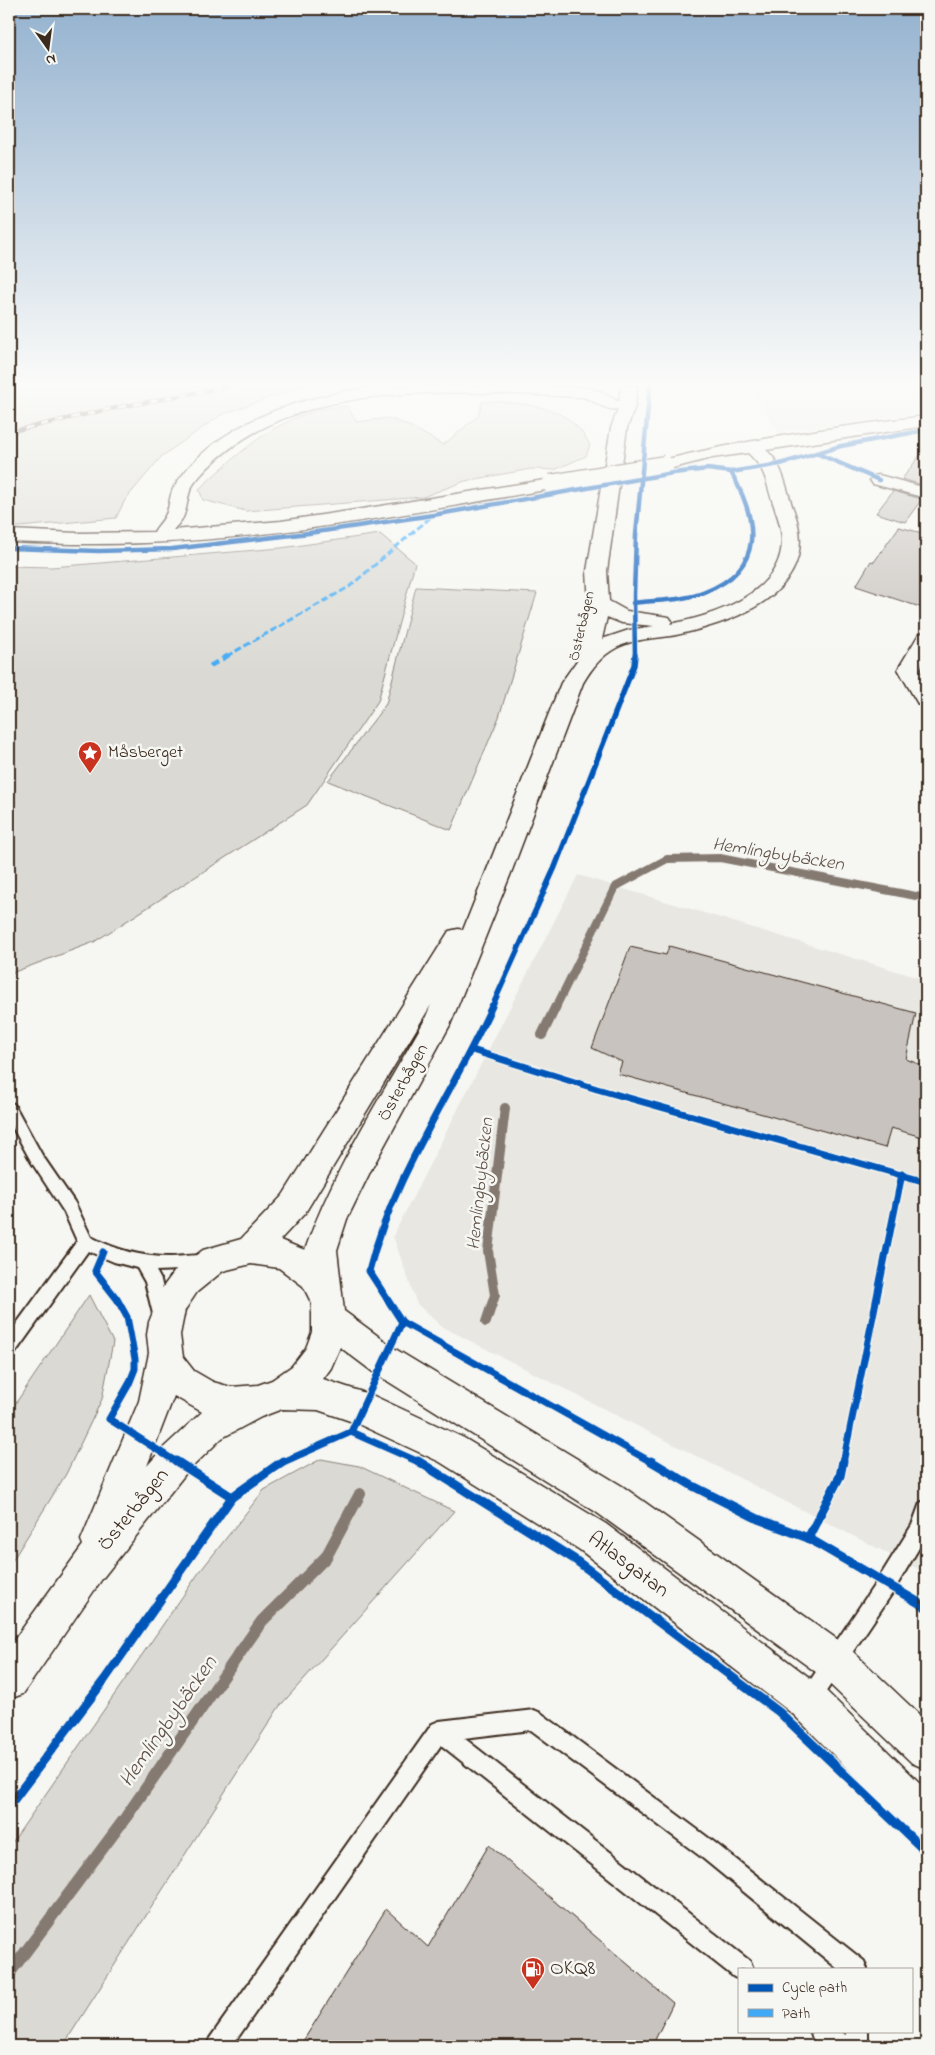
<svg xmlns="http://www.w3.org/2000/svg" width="935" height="2055" viewBox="0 0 935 2055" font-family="'Indie Flower',sans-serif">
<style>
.built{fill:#e8e7e2}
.green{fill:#dad9d3;stroke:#8a8278}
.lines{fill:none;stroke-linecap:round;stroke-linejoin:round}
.stream-far2{stroke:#857a71;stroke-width:8}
.stream-far1{stroke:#857a71;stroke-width:10}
.stream{stroke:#857a71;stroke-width:12}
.building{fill:#c8c3be;stroke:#3b2a1e}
.lane-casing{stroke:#3b2a1e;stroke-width:4}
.street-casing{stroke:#3b2a1e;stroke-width:3}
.secondary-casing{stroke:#3b2a1e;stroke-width:3}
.lane{fill:#f6f6f2;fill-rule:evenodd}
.street{fill:#f6f6f2;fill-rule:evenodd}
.secondary{fill:#f6f6f2;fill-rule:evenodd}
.rail-casing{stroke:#3b2a1e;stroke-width:4}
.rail{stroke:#f6f6f2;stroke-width:2.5;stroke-dasharray:8;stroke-linecap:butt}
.secondary-bridge-casing{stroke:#3b2a1e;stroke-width:21;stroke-linecap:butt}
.secondary-bridge{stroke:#f6f6f2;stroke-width:18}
.quiet-far1{stroke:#3fa9f5;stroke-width:3;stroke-dasharray:7 3;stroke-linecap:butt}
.quiet{stroke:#3fa9f5;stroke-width:4.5;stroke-dasharray:9 4.5;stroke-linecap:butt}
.cycleway-far3-casing{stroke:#f6f6f2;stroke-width:6}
.cycleway-far2-casing{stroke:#f6f6f2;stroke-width:8}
.cycleway-far1-casing{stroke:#f6f6f2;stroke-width:10}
.cycleway-casing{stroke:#f6f6f2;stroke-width:12}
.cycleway-far3{stroke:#0057b8;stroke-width:4.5}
.cycleway-far2{stroke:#0057b8;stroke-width:5.5}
.cycleway-far1{stroke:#0057b8;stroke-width:7}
.cycleway{stroke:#0057b8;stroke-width:9}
.labels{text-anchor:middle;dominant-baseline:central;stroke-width:5;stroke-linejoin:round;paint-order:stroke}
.far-street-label{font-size:15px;fill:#3b2a1e;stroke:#f6f6f2}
.poi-label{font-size:18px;fill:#3b2a1e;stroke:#f6f6f2;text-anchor:start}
.street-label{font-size:18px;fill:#3b2a1e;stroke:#f6f6f2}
.water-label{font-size:19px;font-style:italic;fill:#605248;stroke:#f6f6f2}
.near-street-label{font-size:21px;fill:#3b2a1e;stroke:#f6f6f2}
.near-poi-label{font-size:21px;fill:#3b2a1e;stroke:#f6f6f2;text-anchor:start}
.near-water-label{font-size:22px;font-style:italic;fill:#605248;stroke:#f6f6f2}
</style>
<rect width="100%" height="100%" fill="#f6f6f2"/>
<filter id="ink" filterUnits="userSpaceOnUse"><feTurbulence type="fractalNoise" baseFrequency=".02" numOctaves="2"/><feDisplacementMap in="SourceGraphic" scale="10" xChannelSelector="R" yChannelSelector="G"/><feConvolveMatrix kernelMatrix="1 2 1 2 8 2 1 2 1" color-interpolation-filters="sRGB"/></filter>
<g filter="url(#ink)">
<!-- built -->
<g class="built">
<polygon points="749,386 926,386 926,413 778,432"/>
<polygon points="578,875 926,980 926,1573 441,1326 417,1304 393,1236"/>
</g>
<!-- green -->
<g class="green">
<polygon points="9,386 303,386 221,415 162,456 125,500 116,518 9,528"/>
<path d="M 496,401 C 537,406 569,406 590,445 L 586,456 L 554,470 L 531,469 L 465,481 L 423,497 L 246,511 L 203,500 L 199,489 C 243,449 285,409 347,406 L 357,422 L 389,418 L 412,427 L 443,445 L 478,416 L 482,402 Z"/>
<polygon points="380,534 415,563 378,701 307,805 94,942 9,974 9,566 52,567 281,548"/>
<polygon points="416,587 537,593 499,717 451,830 328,781 386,704"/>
<polygon points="89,1295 113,1342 102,1399 66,1474 9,1566 9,1413"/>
<polygon points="321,1459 359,1466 454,1511 279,1707 63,2046 9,2046 9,1847 198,1574 264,1490"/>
</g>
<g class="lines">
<!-- stream-far2 -->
<polyline class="stream-far2" points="556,1007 615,887 667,859 720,858 926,898"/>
<!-- stream-far1 -->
<g class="stream-far1">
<polyline points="542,1035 556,1006"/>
<polyline points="486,1322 495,1295 488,1251 505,1108"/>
</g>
<!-- stream -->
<polyline class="stream" points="9,1974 126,1817 262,1621 326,1557 360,1494"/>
</g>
<!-- building -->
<g class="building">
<polygon points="926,447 926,486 902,479"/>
<polygon points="893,491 922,499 905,522 876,513"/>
<polygon points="899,527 926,534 926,609 856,586 871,561 874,562"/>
<polygon points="669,946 916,1013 906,1059 926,1067 926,1109 922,1137 891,1128 885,1148 618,1074 622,1062 592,1048 630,947 666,955"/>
<polygon points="489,1845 673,2003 652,2046 300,2046 386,1909 428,1947"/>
</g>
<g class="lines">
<!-- lane casing -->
<g class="lane-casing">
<g id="lane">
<path d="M 9,1102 L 14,1104 L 42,1155 L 75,1203 L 91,1237 C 116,1250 141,1257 170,1257 C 182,1257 197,1253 209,1257 L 211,1262 L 209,1267 L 203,1269 L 156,1271 L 161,1280 L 169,1317 L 167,1322 L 161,1325 L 155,1322 L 145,1282 L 137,1268 L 114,1262 L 88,1251 L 15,1353 L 9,1355 L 9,1334 L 77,1241 L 64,1212 L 32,1163 L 9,1121 Z"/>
<polygon points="926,1500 926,1536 893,1592 815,1708 808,1711 801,1708 798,1701 801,1694 879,1578 912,1525 920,1503"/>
<polygon points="534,1710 541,1713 714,1842 864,1961 867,1969 838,1969 700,1856 531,1730 464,1738 750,1961 753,1969 739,1969 739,1979 734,1977 441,1745 232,2046 207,2046 210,2038 432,1724 439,1721"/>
<polygon points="810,2031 840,2031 846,2035 846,2031 868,2031 868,2046 823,2046 813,2039"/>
</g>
</g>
<!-- street casing -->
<g class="street-casing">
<g id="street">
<polygon points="879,475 926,488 926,498 873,484 870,480 873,476"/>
<polygon points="926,632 926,657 920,669 926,681 926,706 918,704 898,669 919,634"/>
</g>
</g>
<!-- secondary casing -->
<g class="secondary-casing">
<path id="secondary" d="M 381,386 L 582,387 L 600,391 L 619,402 L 621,386 L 637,386 L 635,406 L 627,428 L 607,571 L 609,601 L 627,611 L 669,617 L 672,621 L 670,624 C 713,616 782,594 782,540 C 782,527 777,515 773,503 C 765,480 767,471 748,453 L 712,458 L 665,470 L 659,469 L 656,465 L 659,461 C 746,439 837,427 926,416 L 926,426 L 766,450 C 784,465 786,490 794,511 C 823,590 737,622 676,635 C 656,639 634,638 616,648 C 601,656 592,668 583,683 L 511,873 L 450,1025 L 371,1170 L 347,1219 L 337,1250 L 344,1311 L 397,1350 L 622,1486 L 848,1647 L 926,1721 L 926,1769 L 912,1763 L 820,1675 L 596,1512 L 373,1372 L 340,1347 L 331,1368 L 323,1379 L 374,1396 L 464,1438 L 606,1524 L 822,1687 L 926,1789 L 926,1839 L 911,1833 L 794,1715 L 580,1550 L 440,1462 L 356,1423 L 318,1410 L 282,1409 L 261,1417 L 222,1438 L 186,1473 L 102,1579 L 23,1694 L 9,1699 L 9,1647 L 83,1545 L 81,1540 L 139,1401 L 149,1353 L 147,1335 L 149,1322 L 163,1287 L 174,1272 L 203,1250 L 241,1239 L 283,1195 L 449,931 L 458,929 L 463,930 L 561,683 L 578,659 L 589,604 L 587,571 L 611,428 L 618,409 C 605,412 594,399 582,397 C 457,392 291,373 199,477 C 185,493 190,499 184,515 C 182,521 177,525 173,530 L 281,521 L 349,511 L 551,479 L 557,480 L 560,484 L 557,488 L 551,489 C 417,512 282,538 145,543 C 100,545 55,544 9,542 L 9,530 L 77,533 L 154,532 C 157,526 162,522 165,516 C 171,506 168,494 176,484 C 220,418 308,395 381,386 ZM 607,617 L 622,623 L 654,626 L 629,630 L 602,639 ZM 431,1005 L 423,1023 C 381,1097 333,1170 305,1250 L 280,1240 L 305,1213 ZM 251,1264 L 279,1268 L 303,1286 L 312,1304 L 312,1332 L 306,1348 L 292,1366 L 272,1380 L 258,1385 L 231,1387 L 213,1382 L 194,1371 L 183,1357 L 180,1335 L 185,1310 L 197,1292 L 223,1271 ZM 174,1396 L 202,1412 L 162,1449 L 147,1466 Z"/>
</g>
<!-- lane -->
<use href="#lane" class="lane"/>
<!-- street -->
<use href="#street" class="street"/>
<!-- secondary -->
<use href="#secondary" class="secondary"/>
<!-- rail casing -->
<g class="rail-casing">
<polyline id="rail" points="9,432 105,410 231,386"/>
</g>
<!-- rail -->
<use href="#rail" class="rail"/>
<!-- secondary-bridge casing -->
<g class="secondary-bridge-casing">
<polyline id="secondary-bridge" points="551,484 665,465"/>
</g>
<!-- secondary-bridge -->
<use href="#secondary-bridge" class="secondary-bridge"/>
<!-- quiet-far1 -->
<polyline class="quiet-far1" points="227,656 349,587 431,517"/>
<!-- quiet -->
<polyline class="quiet" points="210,666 229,655"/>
<!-- cycleway-far3 casing -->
<g class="cycleway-far3-casing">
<g id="cycleway-far3">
<polyline points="816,453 879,480"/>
<polyline points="9,548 99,551 172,549 309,533 433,515 673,473 708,469 731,472 780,464 841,446 926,430"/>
<path d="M 633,603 C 656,600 683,601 705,592 C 766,568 758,520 731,472"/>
<polyline points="635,656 634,595 636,535 650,386"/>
</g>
</g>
<!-- cycleway-far2 casing -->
<g class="cycleway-far2-casing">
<polyline id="cycleway-far2" points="492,1007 555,867 634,665 635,655"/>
</g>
<!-- cycleway-far1 casing -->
<g class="cycleway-far1-casing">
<g id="cycleway-far1">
<path d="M 492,1006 C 452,1094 393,1176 369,1271 L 402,1322 L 653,1463"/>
<polyline points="472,1050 597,1089 926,1182"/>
<polyline points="103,1252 95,1271 117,1299 127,1317 135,1359 135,1369 129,1384 109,1419 178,1463"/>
<polyline points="351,1432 421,1463"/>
<polyline points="281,1463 351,1432 402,1322"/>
<polyline points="843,1463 902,1174"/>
</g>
</g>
<!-- cycleway casing -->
<g class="cycleway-casing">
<g id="cycleway">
<polyline points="176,1461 232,1497"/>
<polyline points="418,1461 574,1559 779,1712 926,1852"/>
<polyline points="651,1461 691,1485 758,1519 808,1538 926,1607"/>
<polyline points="808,1538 840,1476 843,1461"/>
<polyline points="9,1806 105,1679 232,1497 283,1461"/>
</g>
</g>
<!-- cycleway-far3 -->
<use href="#cycleway-far3" class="cycleway-far3"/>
<!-- cycleway-far2 -->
<use href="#cycleway-far2" class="cycleway-far2"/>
<!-- cycleway-far1 -->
<use href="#cycleway-far1" class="cycleway-far1"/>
<!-- cycleway -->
<use href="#cycleway" class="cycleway"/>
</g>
</g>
<!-- sky -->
<linearGradient id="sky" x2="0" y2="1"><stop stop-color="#94b2cf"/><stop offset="0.57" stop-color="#fbfbf9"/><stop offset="1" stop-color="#fbfbf9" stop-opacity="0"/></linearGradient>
<rect width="935" height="674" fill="url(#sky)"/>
<!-- icons -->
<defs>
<g id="sight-pin" transform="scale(1.25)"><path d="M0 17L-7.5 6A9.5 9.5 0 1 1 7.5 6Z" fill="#c8321e" stroke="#f6f6f2"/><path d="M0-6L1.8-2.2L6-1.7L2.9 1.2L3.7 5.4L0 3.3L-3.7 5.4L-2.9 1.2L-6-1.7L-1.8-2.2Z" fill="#fff"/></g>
<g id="fuel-pin" transform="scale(1.25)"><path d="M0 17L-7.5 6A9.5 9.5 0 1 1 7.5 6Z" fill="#c8321e" stroke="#f6f6f2"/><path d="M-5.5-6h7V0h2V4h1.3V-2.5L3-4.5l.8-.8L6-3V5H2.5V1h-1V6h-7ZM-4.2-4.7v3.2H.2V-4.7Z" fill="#fff"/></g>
</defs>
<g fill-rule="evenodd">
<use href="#sight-pin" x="90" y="753"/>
<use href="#fuel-pin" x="533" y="1969"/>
</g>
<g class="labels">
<!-- far-street labels -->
<g class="far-street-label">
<text transform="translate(582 626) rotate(-77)">Österbågen</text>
</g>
<!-- poi labels -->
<g class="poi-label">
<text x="108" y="753">Måsberget</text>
</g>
<!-- street labels -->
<g class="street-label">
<text transform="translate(404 1083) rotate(-61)">Österbågen</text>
</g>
<!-- water labels -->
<g class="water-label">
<text transform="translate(778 855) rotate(9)">Hemlingbybäcken</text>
<text transform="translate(481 1184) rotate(-84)">Hemlingbybäcken</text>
</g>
<!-- near-street labels -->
<g class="near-street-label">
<text transform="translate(134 1510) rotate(-51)">Österbågen</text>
<text transform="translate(628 1565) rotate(37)">Atlasgatan</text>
</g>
<!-- near-poi labels -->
<g class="near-poi-label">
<text x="550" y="1969">OKQ8</text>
</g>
<!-- near-water labels -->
<g class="near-water-label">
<text transform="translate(169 1722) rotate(-55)">Hemlingbybäcken</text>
</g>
</g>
<!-- margin -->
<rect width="935" height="2055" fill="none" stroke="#f6f6f2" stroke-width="30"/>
<rect x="15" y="15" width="905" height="2025" fill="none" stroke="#3b2a1e" stroke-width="2" filter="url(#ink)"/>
<!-- legend -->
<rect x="738" y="1968" width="175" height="65" fill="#f6f6f2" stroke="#aba49d"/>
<rect x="748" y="1984" width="25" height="8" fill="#0057b8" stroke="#aba49d"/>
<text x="782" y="1992" font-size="15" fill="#3b2a1e">Cycle path</text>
<rect x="748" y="2009" width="25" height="8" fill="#3fa9f5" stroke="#aba49d"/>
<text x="782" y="2018" font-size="15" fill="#3b2a1e">Path</text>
<!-- north arrow -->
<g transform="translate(48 48) rotate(166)" stroke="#f6f6f2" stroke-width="4" paint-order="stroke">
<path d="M0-4L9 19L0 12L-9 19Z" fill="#3b2a1e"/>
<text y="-8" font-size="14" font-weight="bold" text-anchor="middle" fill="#3b2a1e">N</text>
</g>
</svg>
